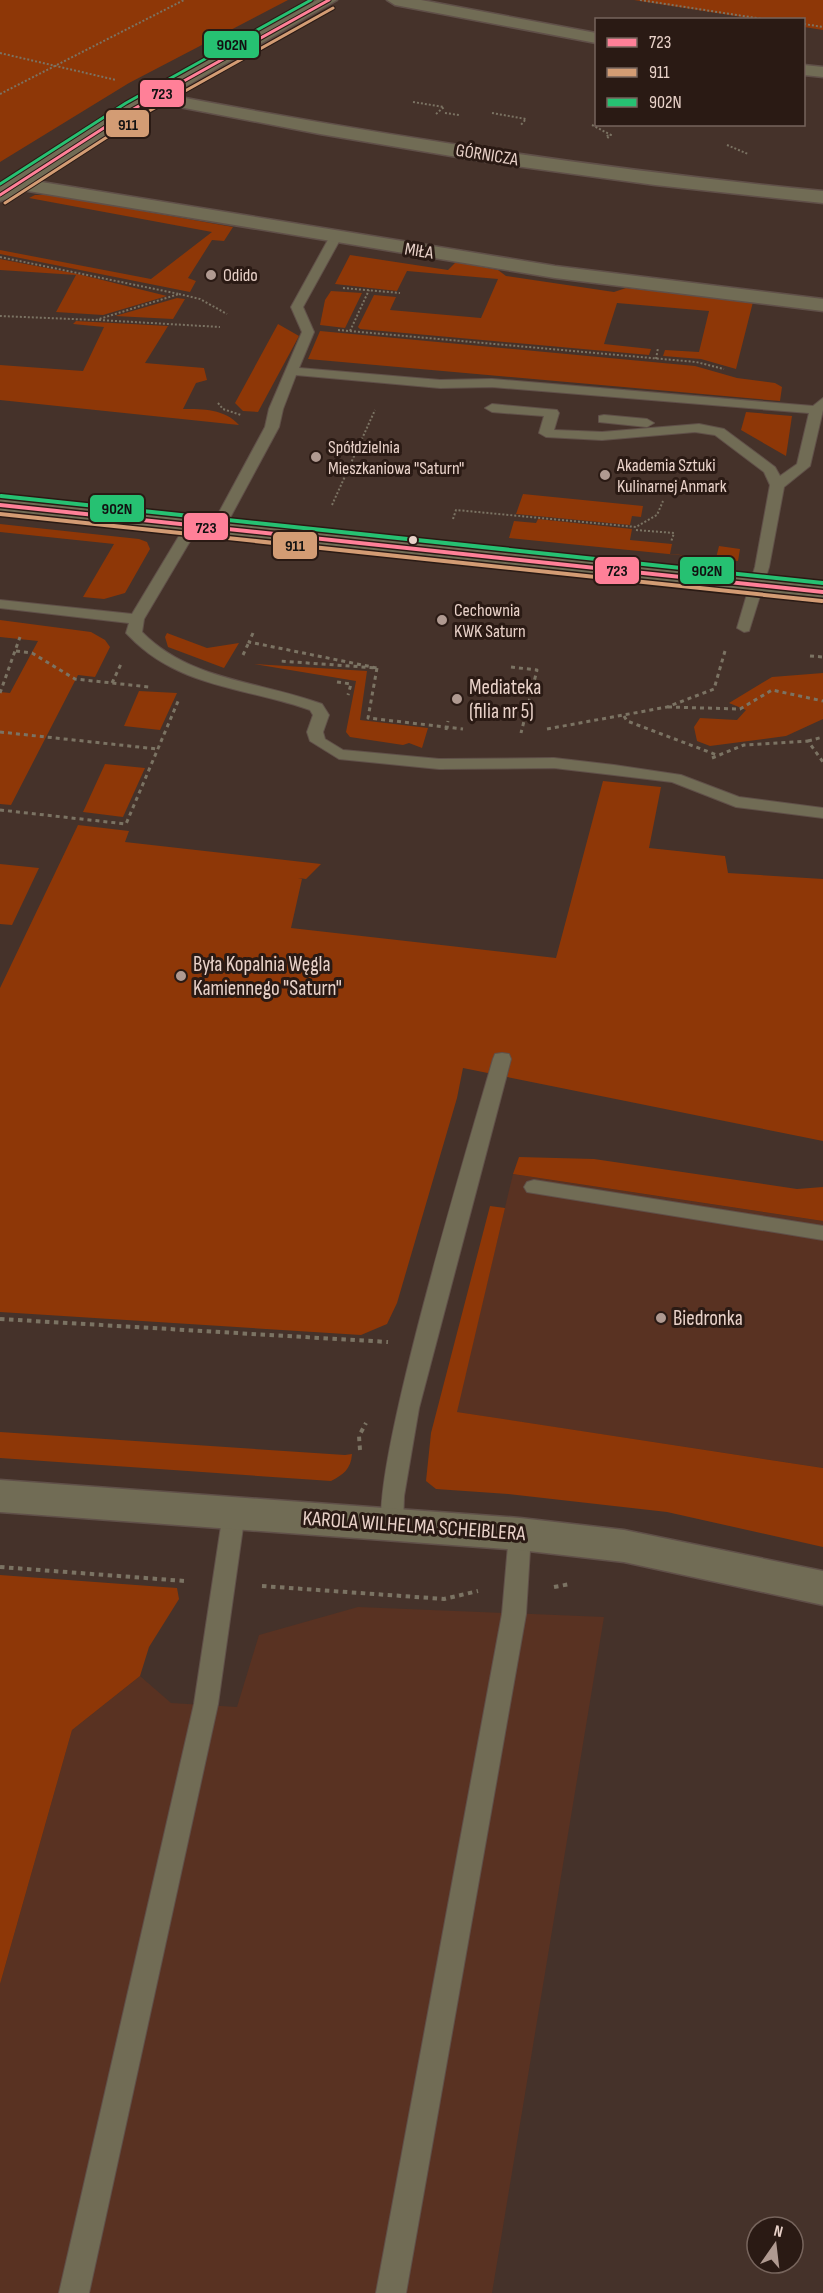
<svg xmlns="http://www.w3.org/2000/svg" width="823" height="2293" viewBox="0 0 823 2293" font-family="'Sofia Sans Condensed',sans-serif">
<style>
.built{fill:#593222}
.green{fill:#8e3707}
.lines{fill:none;stroke-linecap:round;stroke-linejoin:round}
.service-casing{stroke:#605049;stroke-width:2}
.minor-casing{stroke:#605049;stroke-width:3}
.tertiary-casing{stroke:#605049;stroke-width:3}
.path-far2{stroke:#7b7363;stroke-width:2;stroke-dasharray:2 2;stroke-linecap:butt}
.path-far1{stroke:#7b7363;stroke-width:3;stroke-dasharray:4 4;stroke-linecap:butt}
.path{stroke:#7b7363;stroke-width:4;stroke-dasharray:4.5 4.5;stroke-linecap:butt}
.service{fill:#716c55;fill-rule:evenodd}
.minor{fill:#716c55;fill-rule:evenodd}
.tertiary{fill:#716c55;fill-rule:evenodd}
.bus-1-far1-casing{stroke:#2a1a14;stroke-width:5}
.bus-1-casing{stroke:#2a1a14;stroke-width:7}
.bus-2-far1-casing{stroke:#2a1a14;stroke-width:5}
.bus-2-casing{stroke:#2a1a14;stroke-width:7}
.bus-3-far1-casing{stroke:#2a1a14;stroke-width:5}
.bus-3-casing{stroke:#2a1a14;stroke-width:7}
.bus-1-far1{stroke:#ff8098;stroke-width:3}
.bus-1{stroke:#ff8098;stroke-width:4}
.bus-2-far1{stroke:#d39c74;stroke-width:3}
.bus-2{stroke:#d39c74;stroke-width:4}
.bus-3-far1{stroke:#26c172;stroke-width:3}
.bus-3{stroke:#26c172;stroke-width:4}
.poi-dot{fill:#b09a91;stroke:#2a1a14;stroke-width:2}
.bus-dot{fill:#e9d2c9;stroke:#2a1a14;stroke-width:2}
.labels{text-anchor:middle;dominant-baseline:central;stroke-width:6;stroke-linejoin:round;paint-order:stroke}
.far-street-label{font-size:18px;fill:#e9d2c9;stroke:#2a1a14}
.far-poi-label{font-size:18px;fill:#e9d2c9;stroke:#2a1a14;text-anchor:start}
.poi-label{font-size:21px;fill:#e9d2c9;stroke:#2a1a14;text-anchor:start}
.street-label{font-size:21px;fill:#e9d2c9;stroke:#2a1a14}
.line-badge{stroke:#2a1a14;stroke-width:2}
.pale-badge-label{font-size:16px;text-anchor:middle;font-weight:bold;fill:#111}
</style>
<rect width="100%" height="100%" fill="#45322a"/>
<!-- built -->
<g class="built">
<polygon points="513,1174 823,1221 823,1468 456,1412"/>
<polygon points="358,1607 604,1617 492,2293 0,2293 0,1984 72,1730 140,1676 171,1703 237,1707 259,1635"/>
</g>
<!-- green -->
<g class="green">
<polygon points="0,0 288,0 129,83 0,162"/>
<polygon points="634,0 823,0 823,30 804,27 804,20 755,19"/>
<polygon points="35,195 53,195 233,227 224,241 212,240 188,278 196,281 190,292 0,254 0,250 151,279 212,232 29,198"/>
<polygon points="350,255 448,270 456,262 498,270 506,276 614,292 626,288 753,302 736,369 701,359 663,356 665,350 699,352 709,311 617,303 604,344 651,349 649,355 360,329 358,327 374,295 396,297 390,310 481,318 498,279 407,271 397,291 335,284"/>
<polygon points="0,259 78,274 167,296 103,315 56,312 76,275 0,270"/>
<polygon points="331,291 362,293 345,328 320,325 325,300"/>
<polygon points="177,298 185,299 173,319 115,316"/>
<path d="M 76,321 L 168,326 L 145,363 L 204,368 L 207,380 L 196,383 L 183,409 C 203,409 225,409 239,425 L 0,400 L 0,365 L 83,371 L 104,327 L 73,324 Z"/>
<polygon points="278,324 299,336 258,412 243,411 235,403"/>
<polygon points="320,331 695,366 737,378 775,383 782,387 780,401 308,359"/>
<polygon points="746,412 792,416 786,456 741,430"/>
<polygon points="523,494 643,506 641,517 632,516 630,525 516,514"/>
<polygon points="538,519 632,529 630,540 672,544 670,554 716,558 719,546 740,549 738,561 509,538 514,521 536,523"/>
<polygon points="0,524 139,539 147,542 150,549 125,593 104,599 83,597 114,544 0,532"/>
<polygon points="0,620 91,632 105,640 110,647 95,677 78,675 11,805 0,804 0,692 10,693 38,641 0,637"/>
<polygon points="167,633 207,648 239,643 224,668 168,647 165,637"/>
<polygon points="254,664 367,671 360,720 428,728 422,748 409,743 403,745 350,737 346,732 356,681"/>
<polygon points="823,673 823,719 786,736 710,746 697,741 694,727 700,718 737,720 746,710 729,703 772,677"/>
<polygon points="139,691 177,693 160,730 124,726"/>
<polygon points="105,764 145,768 123,817 83,812"/>
<polygon points="603,781 661,787 649,848 725,856 728,873 823,879 823,1141 463,1068 457,1098 397,1303 387,1324 361,1335 0,1312 0,988 78,825 129,831 125,842 321,864 306,879 298,878 302,879 291,928 556,958"/>
<polygon points="0,864 39,868 12,925 0,924"/>
<polygon points="519,1157 594,1159 797,1189 823,1187 823,1221 513,1174"/>
<polygon points="490,1206 505,1208 457,1412 823,1468 823,1547 667,1512 508,1494 436,1489 426,1481 431,1433"/>
<path d="M 0,1432 L 345,1455 L 352,1454 C 351,1469 343,1475 331,1481 L 0,1458 Z"/>
<polygon points="0,1575 177,1588 179,1599 149,1647 140,1676 72,1730 0,1984"/>
</g>
<g class="lines">
<!-- service casing -->
<g class="service-casing">
<g id="service">
<polygon points="335,235 341,238 303,307 314,332 299,368 440,380 492,379 813,406 823,398 823,410 810,466 784,487 769,567 749,631 744,632 737,628 755,567 770,485 764,472 715,435 695,432 602,440 546,437 539,433 544,416 492,412 485,408 492,404 557,410 559,413 554,430 602,432 699,424 724,429 775,467 780,476 797,464 809,413 492,387 440,388 296,375 283,409 279,427 224,529 217,533 212,532 210,529 265,427 269,409 302,332 291,307 329,238"/>
<polygon points="604,415 647,419 654,423 647,427 599,422 599,416"/>
<path d="M 192,522 L 199,526 L 144,619 L 142,632 C 190,681 260,681 322,704 L 329,715 L 323,732 L 325,739 L 343,750 L 439,759 L 554,758 L 614,765 L 681,775 L 739,797 L 823,808 L 823,818 L 736,807 L 672,782 L 614,775 L 554,768 L 439,769 L 339,759 L 310,741 L 307,732 L 313,715 L 310,710 C 245,687 179,688 129,636 L 126,633 L 129,623 L 0,608 L 0,600 L 132,614 L 185,526 Z"/>
<path d="M 502,1053 L 509,1054 L 511,1059 L 419,1408 L 404,1496 L 403,1525 L 400,1532 L 392,1534 L 384,1532 C 363,1490 474,1126 493,1059 L 495,1054 Z"/>
<polygon points="534,1180 823,1226 823,1240 527,1192 524,1187 527,1182"/>
<polygon points="234,1504 242,1506 245,1513 218,1704 89,2293 59,2293 194,1704 223,1513 226,1506"/>
<polygon points="520,1525 528,1527 531,1534 526,1614 406,2293 376,2293 502,1614 509,1534 512,1527"/>
</g>
</g>
<!-- minor casing -->
<g class="minor-casing">
<g id="minor">
<polygon points="387,0 421,0 596,33 596,43 395,5"/>
<polygon points="804,65 823,67 823,77 804,75"/>
<path d="M 154,92 C 376,135 598,169 823,191 L 823,203 L 655,185 L 487,162 L 320,134 L 148,101 L 145,97 L 148,93 Z"/>
<polygon points="17,178 555,266 823,299 823,311 555,278 10,188 8,184"/>
<polygon points="0,1480 520,1518 624,1530 823,1571 823,1605 624,1562 520,1550 0,1512"/>
</g>
</g>
<!-- tertiary casing -->
<g class="tertiary-casing">
<g id="tertiary">
<polygon points="317,0 337,0 136,115 7,199 0,201 0,187 124,107"/>
<polygon points="0,498 823,585 823,599 0,512"/>
</g>
</g>
<!-- path-far2 -->
<g class="path-far2">
<polyline points="640,0 769,20"/>
<polyline points="804,24 823,27"/>
<polyline points="0,53 116,80"/>
<polyline points="0,94 184,0"/>
<polyline points="413,102 444,107 436,114"/>
<polyline points="445,113 459,115"/>
<polyline points="492,113 526,119 520,126"/>
<polyline points="592,125 611,135 606,136 609,138"/>
<polyline points="727,145 748,154"/>
<polyline points="0,257 179,294 96,320 0,316"/>
<polyline points="343,288 400,293"/>
<polyline points="179,294 200,299 227,314"/>
<polyline points="99,320 220,327"/>
<polyline points="338,330 696,362 724,369"/>
<polyline points="350,331 369,290"/>
<polyline points="656,359 658,348"/>
<polyline points="218,403 223,409 241,415"/>
<polyline points="332,505 375,410"/>
<polyline points="453,519 456,510 636,527 657,515 663,501"/>
<polyline points="636,530 674,533 671,542"/>
</g>
<!-- path-far1 -->
<g class="path-far1">
<polyline points="253,633 249,642 377,668 280,661"/>
<polyline points="16,651 32,653 75,679 149,687"/>
<polyline points="243,655 249,642"/>
<polyline points="810,656 823,657"/>
<polyline points="511,667 537,670 521,733"/>
<polyline points="377,668 368,718 463,729"/>
<polyline points="337,682 351,684 348,695"/>
<polyline points="112,683 121,664"/>
<polyline points="0,693 20,637"/>
<polyline points="668,707 740,709 772,690 823,701"/>
<polyline points="624,716 627,721 717,755"/>
<polyline points="547,729 667,707 714,689 725,651"/>
<polyline points="446,730 448,721"/>
<polyline points="0,732 157,749"/>
<polyline points="808,741 823,737"/>
<polyline points="712,758 744,745 808,741 823,762"/>
<polyline points="0,810 126,824 179,699"/>
</g>
<!-- path -->
<g class="path">
<polyline points="0,1319 388,1342"/>
<polyline points="360,1450 359,1436 366,1423"/>
<polyline points="0,1567 185,1581"/>
<polyline points="262,1586 444,1599 478,1591"/>
<polyline points="554,1587 570,1584"/>
</g>
<!-- service -->
<use href="#service" class="service"/>
<!-- minor -->
<use href="#minor" class="minor"/>
<!-- tertiary -->
<use href="#tertiary" class="tertiary"/>
<!-- bus-1-far1 casing -->
<g class="bus-1-far1-casing">
<polyline id="bus-1-far1" points="0,195 130,111 329,0"/>
</g>
<!-- bus-1 casing -->
<g class="bus-1-casing">
<polyline id="bus-1" points="0,505 823,592"/>
</g>
<!-- bus-2-far1 casing -->
<g class="bus-2-far1-casing">
<polyline id="bus-2-far1" points="5,203 135,119 333,8"/>
</g>
<!-- bus-2 casing -->
<g class="bus-2-casing">
<polyline id="bus-2" points="0,514 822,601"/>
</g>
<!-- bus-3-far1 casing -->
<g class="bus-3-far1-casing">
<polyline id="bus-3-far1" points="0,184 126,103 311,0"/>
</g>
<!-- bus-3 casing -->
<g class="bus-3-casing">
<polyline id="bus-3" points="1,496 823,583"/>
</g>
<!-- bus-1-far1 -->
<use href="#bus-1-far1" class="bus-1-far1"/>
<!-- bus-1 -->
<use href="#bus-1" class="bus-1"/>
<!-- bus-2-far1 -->
<use href="#bus-2-far1" class="bus-2-far1"/>
<!-- bus-2 -->
<use href="#bus-2" class="bus-2"/>
<!-- bus-3-far1 -->
<use href="#bus-3-far1" class="bus-3-far1"/>
<!-- bus-3 -->
<use href="#bus-3" class="bus-3"/>
</g>
<!-- markers -->
<g class="poi-dot">
<circle cx="211" cy="275" r="6"/>
<circle cx="316" cy="457" r="6"/>
<circle cx="605" cy="475" r="6"/>
<circle cx="442" cy="620" r="6"/>
<circle cx="457" cy="699" r="6"/>
<circle cx="181" cy="976" r="6"/>
<circle cx="661" cy="1318" r="6"/>
</g>
<circle class="bus-dot" cx="413" cy="540" r="5"/>
<g class="labels">
<!-- far-street labels -->
<g class="far-street-label">
<text transform="translate(487 155) rotate(9)">GÓRNICZA</text>
<text transform="translate(419 251) rotate(9)">MIŁA</text>
</g>
<!-- far-poi labels -->
<g class="far-poi-label">
<text x="223" y="275">Odido</text>
<text x="328" y="447">Spółdzielnia<tspan x="328" dy="21">Mieszkaniowa "Saturn"</tspan></text>
<text x="617" y="465">Akademia Sztuki<tspan x="617" dy="21">Kulinarnej Anmark</tspan></text>
<text x="454" y="610">Cechownia<tspan x="454" dy="21">KWK Saturn</tspan></text>
</g>
<!-- poi labels -->
<g class="poi-label">
<text x="469" y="687">Mediateka<tspan x="469" dy="24">(filia nr 5)</tspan></text>
<text x="193" y="964">Była Kopalnia Węgla<tspan x="193" dy="24">Kamiennego "Saturn"</tspan></text>
<text x="673" y="1318">Biedronka</text>
</g>
<!-- street labels -->
<g class="street-label">
<text transform="translate(414 1526) rotate(4)">KAROLA WILHELMA SCHEIBLERA</text>
</g>
</g>
<g class="line-badge">
<rect x="203" y="30" width="57" height="29" rx="6" fill="#26c172"/>
<rect x="139" y="79" width="46" height="29" rx="6" fill="#ff8098"/>
<rect x="105" y="109" width="45" height="29" rx="6" fill="#d39c74"/>
<rect x="89" y="494" width="56" height="29" rx="6" fill="#26c172"/>
<rect x="183" y="512" width="46" height="29" rx="6" fill="#ff8098"/>
<rect x="272" y="531" width="46" height="29" rx="6" fill="#d39c74"/>
<rect x="594" y="556" width="46" height="29" rx="6" fill="#ff8098"/>
<rect x="679" y="556" width="56" height="29" rx="6" fill="#26c172"/>
</g>
<g class="pale-badge-label">
<text x="232" y="50">902N</text>
<text x="162" y="99">723</text>
<text x="128" y="130">911</text>
<text x="117" y="514">902N</text>
<text x="206" y="533">723</text>
<text x="295" y="551">911</text>
<text x="617" y="576">723</text>
<text x="707" y="576">902N</text>
</g>
<!-- legend -->
<rect x="595" y="18" width="210" height="108" fill="#2a1a14" stroke="#76645c" stroke-width="1.5"/>
<rect x="607" y="38" width="30" height="9" fill="#ff8098" stroke="#76645c" stroke-width="1.5"/>
<text x="649" y="48" font-size="18" fill="#e9d2c9">723</text>
<rect x="607" y="68" width="30" height="9" fill="#d39c74" stroke="#76645c" stroke-width="1.5"/>
<text x="649" y="78" font-size="18" fill="#e9d2c9">911</text>
<rect x="607" y="98" width="30" height="9" fill="#26c172" stroke="#76645c" stroke-width="1.5"/>
<text x="649" y="108" font-size="18" fill="#e9d2c9">902N</text>
<!-- north arrow -->
<g transform="translate(775 2245) rotate(14)"><circle r="28" fill="#2a1a14" stroke="#76645c" stroke-width="1.5"/>
<path d="M0-4.5L10 22L0 15L-10 22Z" fill="#b09a91"/>
<text y="-9" font-size="16" font-weight="bold" text-anchor="middle" fill="#e9d2c9">N</text>
</g>
</svg>
